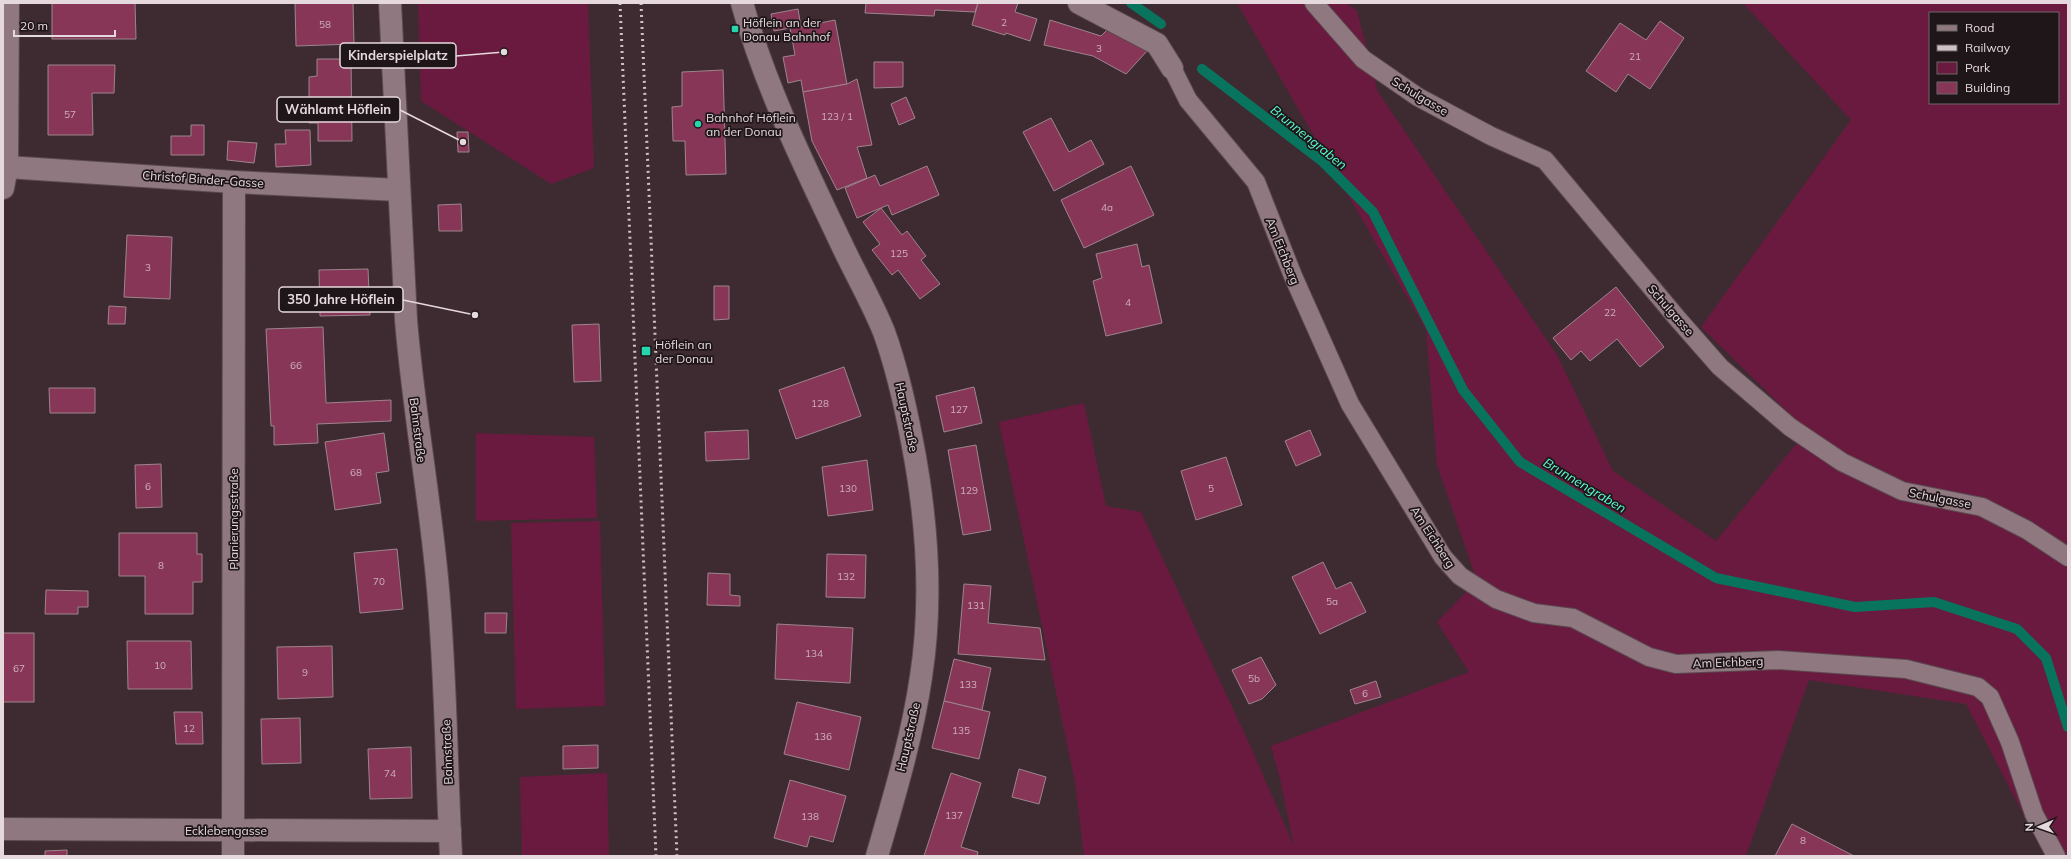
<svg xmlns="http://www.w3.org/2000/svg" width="2071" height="859" viewBox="0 0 2071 859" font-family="Mulish,sans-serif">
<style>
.green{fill:#6a1a3f;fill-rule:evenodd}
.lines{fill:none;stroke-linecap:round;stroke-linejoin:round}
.stream{stroke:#09745d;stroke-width:10}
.building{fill:#873657;stroke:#9d858c}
.service-casing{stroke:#5a4a50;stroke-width:20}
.minor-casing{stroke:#5a4a50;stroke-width:24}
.secondary-casing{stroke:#5a4a50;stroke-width:24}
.service{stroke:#8f787f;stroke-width:18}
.minor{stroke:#8f787f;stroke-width:22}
.secondary{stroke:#8f787f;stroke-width:22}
.rail{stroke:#cfc1c6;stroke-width:3;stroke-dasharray:2 4;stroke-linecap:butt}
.poi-dot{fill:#26d5ad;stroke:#1f1619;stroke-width:1.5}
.labels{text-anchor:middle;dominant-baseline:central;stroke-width:3.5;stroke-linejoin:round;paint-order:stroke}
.number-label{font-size:10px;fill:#ceb0bc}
.poi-label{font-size:12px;fill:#e6d9dd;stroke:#1f1619;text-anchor:start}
.street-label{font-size:12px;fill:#e6d9dd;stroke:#1f1619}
.water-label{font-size:13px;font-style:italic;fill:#5afdd3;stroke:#1f1619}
.leader{fill:none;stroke:#e6d9dd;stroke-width:1.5}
.callout-dot{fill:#e6d9dd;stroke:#1f1619;stroke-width:1.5}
.callout{fill:#1f1619;stroke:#e6d9dd;stroke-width:1.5}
.callout-label{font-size:13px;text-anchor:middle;font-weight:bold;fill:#e6d9dd}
</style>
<rect width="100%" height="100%" fill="#3e2b31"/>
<!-- green -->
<g class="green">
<polygon points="418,3 588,3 594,168 551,184 421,101"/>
<path d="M 1237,3 L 1346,3 L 1357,11 L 1378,92 L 1557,355 L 1613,471 L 1716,541 L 1807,431 L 1701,327 L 1851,120 L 1743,3 L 2068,3 L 2068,856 L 2045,856 L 1966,704 L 1809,680 L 1746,856 L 1084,856 L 1075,782 L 999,422 L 1084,403 L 1106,506 L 1141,512 L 1249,743 L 1294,846 L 1280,779 L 1271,746 L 1469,672 L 1437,622 L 1477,581 L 1437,465 L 1426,330 ZM 1930,13 L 2058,13 L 2058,103 L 1930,103 Z"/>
<polygon points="476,433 594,437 597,518 476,521"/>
<polygon points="600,521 605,706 516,709 511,523"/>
<polygon points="607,773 609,856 522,856 520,777"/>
</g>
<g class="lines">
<!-- stream -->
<g class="stream">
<polyline points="1131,3 1161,24"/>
<polyline points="1202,69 1322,161 1373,212 1463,390 1520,462 1716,578 1855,607 1934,602 2017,629 2046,658 2068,727"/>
</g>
</g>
<!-- building -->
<g class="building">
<polygon points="52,3 135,3 136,39 52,39"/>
<polygon points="295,3 353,3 354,44 296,46"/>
<polygon points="866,3 978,3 975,12 935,10 934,16 865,13"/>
<polygon points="978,3 1018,3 1015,12 1037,19 1030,41 1006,33 1005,35 972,25"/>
<polygon points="798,9 801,27 835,20 847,84 803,92 801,80 788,83 783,57 795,55 790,28 774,31 771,14"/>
<polygon points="1050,20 1101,36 1108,29 1147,51 1126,74 1093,56 1044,45"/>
<polygon points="1660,21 1684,38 1650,89 1628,74 1616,92 1586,71 1620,23 1646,40"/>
<polygon points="317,59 351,59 352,141 318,141 318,123 309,123 309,77 317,76"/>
<polygon points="874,62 903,62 903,87 874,88"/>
<polygon points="48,65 115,65 114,93 92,93 93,135 48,135"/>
<polygon points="723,70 726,174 686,175 685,141 673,141 672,107 682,106 682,72"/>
<polygon points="857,79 872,145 857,147 867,178 837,190 812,141 803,92 847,84"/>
<polygon points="906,97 915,118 899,125 891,104"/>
<polygon points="1051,118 1069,152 1091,140 1104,164 1054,191 1023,132"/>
<polygon points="191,125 204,125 204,155 171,155 171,136 191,136"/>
<polygon points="285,130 310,130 311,165 276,167 275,144 286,144"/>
<polygon points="457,132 468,132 469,152 458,152"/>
<polygon points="228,141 257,143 254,163 227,160"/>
<polygon points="927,166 939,195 892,215 888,205 857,218 845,188 875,175 880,186"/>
<polygon points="1131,166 1154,215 1084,248 1061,200"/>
<polygon points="461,204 462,231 439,231 438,205"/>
<polygon points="881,208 902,235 907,231 926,256 921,260 940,284 920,299 898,270 892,275 872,250 880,244 863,222"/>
<polygon points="127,235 172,237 170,299 124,297"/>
<polygon points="1137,244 1142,267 1149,265 1162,323 1106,336 1093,281 1102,278 1096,254"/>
<polygon points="368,269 370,315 320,316 319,270"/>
<polygon points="714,286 729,286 729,319 714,320"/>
<polygon points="1616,287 1664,347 1640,367 1617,339 1590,361 1581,351 1571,360 1553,338"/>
<polygon points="109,306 126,307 125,324 108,324"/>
<polygon points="599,324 601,381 574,382 572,325"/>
<polygon points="323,327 326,403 391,400 391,421 317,424 318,443 274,445 274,426 271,426 266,329"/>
<polygon points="844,367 861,416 796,439 779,390"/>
<polygon points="974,387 982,423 944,432 936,396"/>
<polygon points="49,388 95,388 95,413 50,413"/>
<polygon points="748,430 749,459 706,461 705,432"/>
<polygon points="1310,430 1321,455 1296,466 1285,441"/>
<polygon points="384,433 389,471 376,473 381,503 335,510 325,442"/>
<polygon points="976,445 991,530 963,535 948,450"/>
<polygon points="1226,457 1242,505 1196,520 1181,471"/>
<polygon points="867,460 873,510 828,516 822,467"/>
<polygon points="161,464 162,507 136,508 135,465"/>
<polygon points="119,533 197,533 197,554 202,554 202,582 193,582 193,614 145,614 145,576 119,576"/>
<polygon points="397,549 403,609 360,613 354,553"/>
<polygon points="827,554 866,555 865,598 826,597"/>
<polygon points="1323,562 1336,589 1351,582 1366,612 1320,634 1292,577"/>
<polygon points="708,573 730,574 730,595 740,596 740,606 707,605"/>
<polygon points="964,584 991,586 988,623 1040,628 1045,660 958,654"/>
<polygon points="46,590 88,591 88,607 78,607 78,614 45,614"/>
<polygon points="485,613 507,613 506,633 485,633"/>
<polygon points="777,624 853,628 850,683 775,679"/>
<rect x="3" y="633" width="31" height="69"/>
<polygon points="127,641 191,641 192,689 128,689"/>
<polygon points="332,646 333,697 278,699 277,647"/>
<polygon points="1261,657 1276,685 1262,699 1249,704 1232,670"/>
<polygon points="954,659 991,668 982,710 944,701"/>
<polygon points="1376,681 1381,697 1355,704 1350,690"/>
<polygon points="944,701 990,712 979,759 932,748"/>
<polygon points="797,702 861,717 849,770 784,754"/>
<polygon points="174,712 202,712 203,744 176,744"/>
<polygon points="300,718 301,763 262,764 261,719"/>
<polygon points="598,745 598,768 563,769 563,746"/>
<polygon points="411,747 412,798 370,799 368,749"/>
<polygon points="1019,769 1046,777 1039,804 1012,797"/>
<polygon points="951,773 981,783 961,847 978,852 977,856 924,856"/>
<polygon points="790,780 846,796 833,842 810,836 807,847 774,838"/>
<polygon points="1792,824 1854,856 1775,856"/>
<polygon points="67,850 67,856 45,856 45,851"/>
</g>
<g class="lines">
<!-- service casing -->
<g class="service-casing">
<g id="service">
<polyline points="1314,3 1363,59 1418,97 1491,136 1545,160 1677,318 1720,367 1790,427 1842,462 1902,491 1982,507 2027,530 2068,557"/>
<polyline points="1172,68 1188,100 1256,182 1293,276 1350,404 1443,557 1460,576 1496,599 1534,613 1573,618 1649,657 1676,664 1778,660 1906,669 1978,687 1990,697 2010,742 2034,814 2056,856"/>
</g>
</g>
<!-- minor casing -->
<g class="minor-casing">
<g id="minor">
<path d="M 390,3 L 406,320 C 413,406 429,492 437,578 C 446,670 446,763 451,856"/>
<polyline points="1079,3 1157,44 1172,68"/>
<polyline points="7,167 234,182 399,190"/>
<polyline points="3,188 7,167 8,3"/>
<polyline points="3,829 450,831"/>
<polyline points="233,856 234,182"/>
</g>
</g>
<!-- secondary casing -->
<g class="secondary-casing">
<path id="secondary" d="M 742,3 C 765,86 804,165 841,243 C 855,273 872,302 884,332 C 897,368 905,404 912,441 C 927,518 933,599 921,677 C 912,738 894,797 877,856"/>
</g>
<!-- service -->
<use href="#service" class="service"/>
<!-- minor -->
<use href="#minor" class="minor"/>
<!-- secondary -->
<use href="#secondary" class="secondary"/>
<!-- rail -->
<g class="rail">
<polyline points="620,3 656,856"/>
<polyline points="641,3 677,856"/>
</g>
</g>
<!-- markers -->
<g class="poi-dot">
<rect x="731" y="25" width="8" height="8" rx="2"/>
<circle cx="698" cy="124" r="4"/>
<rect x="641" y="346" width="10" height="10" rx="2"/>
</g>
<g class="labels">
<!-- number labels -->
<g class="number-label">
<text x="1004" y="22">2</text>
<text x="325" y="24">58</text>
<text x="1099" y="48">3</text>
<text x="1635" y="56">21</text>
<text x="70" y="114">57</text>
<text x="837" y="116">123 / 1</text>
<text x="1107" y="207">4a</text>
<text x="899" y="253">125</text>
<text x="148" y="267">3</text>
<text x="1128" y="302">4</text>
<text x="1610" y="312">22</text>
<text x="296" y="365">66</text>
<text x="820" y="403">128</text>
<text x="959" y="409">127</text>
<text x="356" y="472">68</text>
<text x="148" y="486">6</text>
<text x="848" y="488">130</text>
<text x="1211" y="488">5</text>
<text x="969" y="490">129</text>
<text x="161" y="565">8</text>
<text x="846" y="576">132</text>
<text x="379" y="581">70</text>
<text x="1332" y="601">5a</text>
<text x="976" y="605">131</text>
<text x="814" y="653">134</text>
<text x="160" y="665">10</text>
<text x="19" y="668">67</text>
<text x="305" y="672">9</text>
<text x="1254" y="678">5b</text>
<text x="968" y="684">133</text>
<text x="1365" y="693">6</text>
<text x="189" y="728">12</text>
<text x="961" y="730">135</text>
<text x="823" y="736">136</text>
<text x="390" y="773">74</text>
<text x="954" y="815">137</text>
<text x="810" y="816">138</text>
<text x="1803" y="840">8</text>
</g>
<!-- poi labels -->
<g class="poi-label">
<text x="743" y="22">Höflein an der<tspan x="743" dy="14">Donau Bahnhof</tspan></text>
<text x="706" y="117">Bahnhof Höflein<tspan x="706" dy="14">an der Donau</tspan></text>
<text x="655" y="344">Höflein an<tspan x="655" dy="14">der Donau</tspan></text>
</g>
<!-- street labels -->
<g class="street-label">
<text transform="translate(1420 96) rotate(31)">Schulgasse</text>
<text transform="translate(203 179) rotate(4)">Christof Binder-Gasse</text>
<text transform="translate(1283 251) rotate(68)">Am Eichberg</text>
<text transform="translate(1671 310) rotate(49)">Schulgasse</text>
<text transform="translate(907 417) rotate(78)">Hauptstraße</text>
<text transform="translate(418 430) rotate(83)">Bahnstraße</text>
<text transform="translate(1940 498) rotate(11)">Schulgasse</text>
<text transform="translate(233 519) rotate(-90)">Planierungsstraße</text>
<text transform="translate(1433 537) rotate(57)">Am Eichberg</text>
<text transform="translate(1728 662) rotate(-2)">Am Eichberg</text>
<text transform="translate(908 737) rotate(-77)">Hauptstraße</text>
<text transform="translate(447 752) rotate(-92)">Bahnstraße</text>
<text x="226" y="830">Ecklebengasse</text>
</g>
<!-- water labels -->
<g class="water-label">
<text transform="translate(1309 137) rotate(39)">Brunnengraben</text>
<text transform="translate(1585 485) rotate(31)">Brunnengraben</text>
</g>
</g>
<!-- callouts -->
<path class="leader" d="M504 52L456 56M463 142L400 110M475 315L403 300"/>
<g class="callout-dot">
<circle cx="504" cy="52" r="4"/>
<circle cx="463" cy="142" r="4"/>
<circle cx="475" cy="315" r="4"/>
</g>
<g class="callout">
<rect x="340" y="43" width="116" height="25" rx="4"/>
<rect x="277" y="97" width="123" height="25" rx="4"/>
<rect x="279" y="287" width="124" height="25" rx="4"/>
</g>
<g class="callout-label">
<text x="398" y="60">Kinderspielplatz</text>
<text x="338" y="114">Wählamt Höflein</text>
<text x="341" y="304">350 Jahre Höflein</text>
</g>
<!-- border -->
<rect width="2071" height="859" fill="none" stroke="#e6d9dd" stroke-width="8"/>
<!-- legend -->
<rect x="1929" y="12" width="130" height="92" fill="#1f1619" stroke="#6f6467"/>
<rect x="1937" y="25" width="20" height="6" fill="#8f787f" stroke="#6f6467"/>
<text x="1965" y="32" font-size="12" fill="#e6d9dd">Road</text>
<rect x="1937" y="45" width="20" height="6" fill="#cfc1c6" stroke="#6f6467"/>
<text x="1965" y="52" font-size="12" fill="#e6d9dd">Railway</text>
<rect x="1937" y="62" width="20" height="12" fill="#6a1a3f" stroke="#6f6467"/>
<text x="1965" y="72" font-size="12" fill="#e6d9dd">Park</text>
<rect x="1937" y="82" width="20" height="12" fill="#873657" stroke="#6f6467"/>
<text x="1965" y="92" font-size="12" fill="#e6d9dd">Building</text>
<!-- north arrow -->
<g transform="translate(2039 827) rotate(268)" stroke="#1f1619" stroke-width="3" paint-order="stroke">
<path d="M0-3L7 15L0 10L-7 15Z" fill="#e6d9dd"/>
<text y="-6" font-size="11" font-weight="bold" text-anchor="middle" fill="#e6d9dd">N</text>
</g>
<!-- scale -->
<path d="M14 30v6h101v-6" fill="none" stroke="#e6d9dd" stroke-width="2"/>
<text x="20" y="30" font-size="12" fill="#e6d9dd" stroke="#1f1619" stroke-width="3" paint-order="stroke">20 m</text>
</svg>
